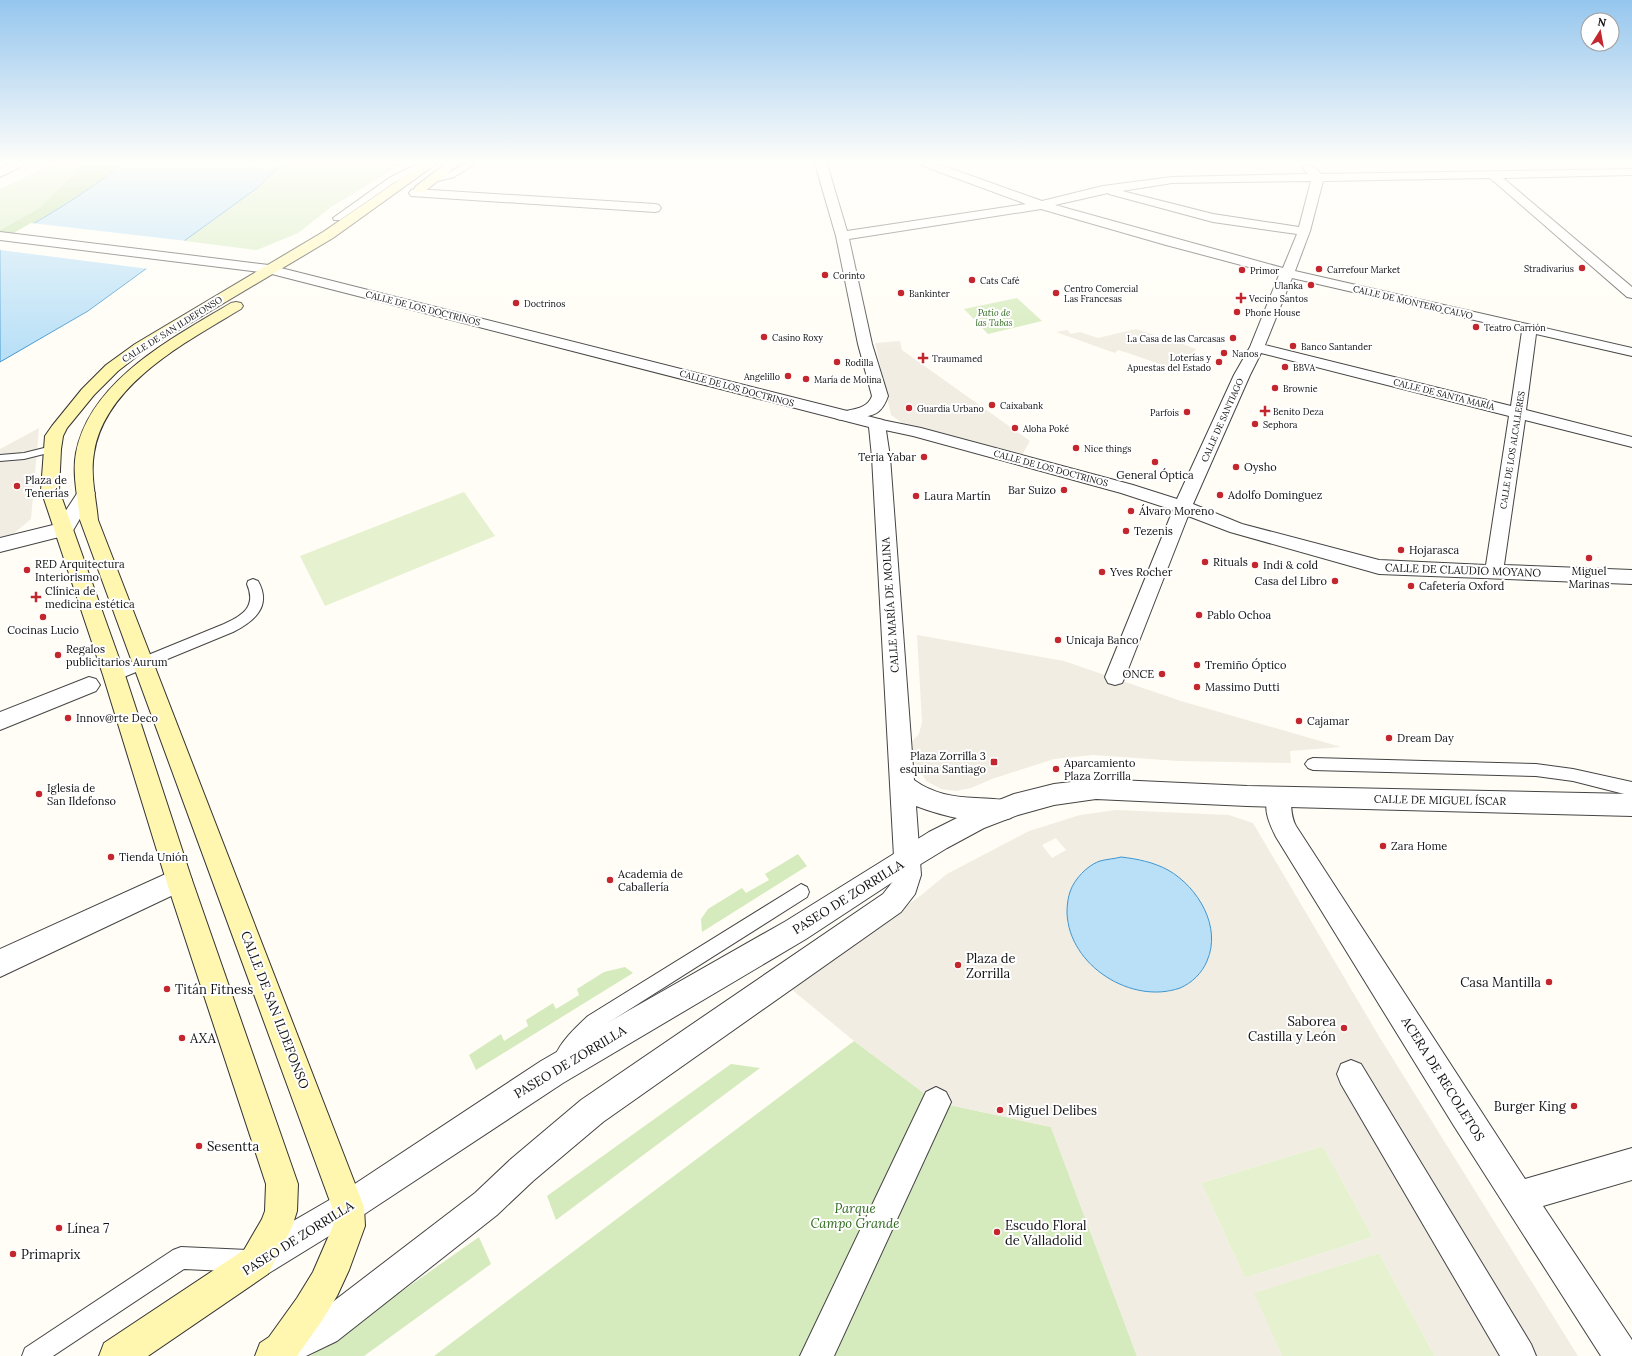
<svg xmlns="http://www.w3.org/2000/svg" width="1632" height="1356" viewBox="0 0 1632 1356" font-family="Lora,serif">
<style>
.green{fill:#d5ebbd}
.forest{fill:#b9dc9c}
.pitch{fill:#e6f2cf}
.plaza{fill:#f1ede2;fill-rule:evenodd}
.water{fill:#b9e0f7;stroke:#3f96cf}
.pier{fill:#fffdf5}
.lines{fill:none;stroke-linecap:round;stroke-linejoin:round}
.service-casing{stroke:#444;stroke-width:2}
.pedestrian-casing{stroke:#444;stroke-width:2}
.minor-casing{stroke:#444;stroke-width:2}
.tertiary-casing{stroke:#444;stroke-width:2}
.secondary-casing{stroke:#333;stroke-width:2}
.service{fill:#fff;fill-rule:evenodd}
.pedestrian{fill:#fff;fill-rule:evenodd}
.minor{fill:#fff;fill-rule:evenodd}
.tertiary{fill:#fff;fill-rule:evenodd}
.secondary{fill:#fff6b0;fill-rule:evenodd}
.poi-dot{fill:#c4262e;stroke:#fff;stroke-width:1.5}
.labels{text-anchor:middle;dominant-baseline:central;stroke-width:4;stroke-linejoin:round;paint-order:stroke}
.far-poi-label{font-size:9px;fill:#111;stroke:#fff;text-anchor:start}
.far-street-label{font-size:9px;fill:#111;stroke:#fff}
.far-park-label{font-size:9px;font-style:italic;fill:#2f6b1f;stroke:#fff}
.poi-label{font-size:11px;fill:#111;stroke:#fff;text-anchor:start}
.street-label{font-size:11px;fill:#111;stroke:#fff}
.near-street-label{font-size:13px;fill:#111;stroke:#fff}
.near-poi-label{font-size:13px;fill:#111;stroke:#fff;text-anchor:start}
.near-park-label{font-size:13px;font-style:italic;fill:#2f6b1f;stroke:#fff}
</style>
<rect width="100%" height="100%" fill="#fffdf5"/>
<!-- green -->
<g class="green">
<polygon points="53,164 85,164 38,209 0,230 0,189"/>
<polygon points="282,164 402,164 331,207 298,233 257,250 185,241 257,188"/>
<polygon points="1017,298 1042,321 988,334 964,309"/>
<polygon points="798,854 807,866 702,932 701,919 708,909 742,888 746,893 769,880 765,874"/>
<polygon points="625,967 633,973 476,1070 469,1055 501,1034 504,1041 528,1026 526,1020 553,1003 556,1009 579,995 577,989 604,972"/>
<polygon points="854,1041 936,1102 1051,1127 1137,1356 434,1356"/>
<polygon points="731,1064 760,1068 556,1220 547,1196"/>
<polygon points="479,1237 491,1264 364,1356 310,1356"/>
</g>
<!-- forest -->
<path class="forest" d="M 85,164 L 122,164 C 84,195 42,219 0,243 L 0,230 L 38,209 Z"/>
<!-- pitch -->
<g class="pitch">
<polygon points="464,492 495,536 325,606 300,556"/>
<polygon points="1323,1146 1373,1237 1245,1278 1201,1183"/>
<polygon points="1379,1253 1435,1356 1282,1356 1253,1293"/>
</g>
<!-- plaza -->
<g class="plaza">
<polygon points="1136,329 1176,342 1179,338 1186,340 1183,344 1196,349 1182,372 1128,353 1118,350 1115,353 1056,332 1067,330 1071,334 1080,332 1098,338"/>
<polygon points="900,341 902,350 1030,441 1021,457 908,427 891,415 875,343"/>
<polygon points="39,428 31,519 7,539 0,541 0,449"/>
<polygon points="917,635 1064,661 1181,701 1341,747 1290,751 1291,763 1178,761 1093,755 1054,759 992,779 971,788 956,791 941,789 926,781 911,756 910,743 919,734 922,722"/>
<path d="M 1116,810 L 1229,815 L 1253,823 L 1380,1038 L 1578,1356 L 1435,1356 L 1379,1253 L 1254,1293 L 1282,1356 L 1137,1356 L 1051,1127 L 936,1102 L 854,1041 L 791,989 L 920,896 L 947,874 L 1029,831 L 1080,815 ZM 1056,838 L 1066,850 L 1052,858 L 1042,845 ZM 1121,857 L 1145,860 L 1168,870 L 1203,970 L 1187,985 L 1168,992 L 1074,941 L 1067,922 L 1067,903 L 1072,886 L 1082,872 ZM 1323,1146 L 1373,1237 L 1245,1278 L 1201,1183 Z"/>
</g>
<!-- water -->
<g class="water">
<path d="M 122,164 L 282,164 L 257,188 L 88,311 L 0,362 L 0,243 C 42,219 84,195 122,164 Z"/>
<path d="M 1121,857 C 1138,859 1153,862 1168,870 C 1198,887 1222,927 1207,961 C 1202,973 1192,983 1180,988 C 1132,1005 1069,966 1067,913 C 1067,901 1069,889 1077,879 C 1082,872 1091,864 1100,861 C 1107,859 1114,859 1121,857 Z"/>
</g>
<!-- pier -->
<polygon class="pier" points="31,223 187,241 149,269 0,250 0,241"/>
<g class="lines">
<!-- service casing -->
<g class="service-casing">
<g id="service">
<polygon points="417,164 427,164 395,182 340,220 334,220 333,218 389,178"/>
<polygon points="465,164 475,164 454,177 430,183 426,181 448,173"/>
<polygon points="52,446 56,447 58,449 56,451 24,459 0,461 0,455 24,453"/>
<path d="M 253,579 L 258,581 C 272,606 255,621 233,632 L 119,679 L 114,680 L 109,679 L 107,675 L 109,671 L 224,624 C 242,616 257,607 247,584 L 248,581 Z"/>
<polygon points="1313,758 1536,764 1573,769 1632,782 1632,796 1573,781 1536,776 1313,770 1308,768 1305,764 1308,760"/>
<path d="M 801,884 L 807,887 L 809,892 L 807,897 L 600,1028 L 580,1050 L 570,1065 L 563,1067 L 556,1065 L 554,1058 C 561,1041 574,1029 588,1016 Z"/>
<polygon points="181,1247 248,1250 256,1253 259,1261 256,1269 248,1272 184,1269 53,1356 22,1356 25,1348 173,1250"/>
</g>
</g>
<!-- pedestrian casing -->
<g class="pedestrian-casing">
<g id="pedestrian">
<path d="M 815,164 L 827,164 L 847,231 L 1026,204 L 923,166 L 921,164 L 938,164 L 1042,201 L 1103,186 L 1172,177 L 1308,174 L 1303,168 L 1305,166 C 1313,164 1316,168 1321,174 L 1632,169 L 1632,175 L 1503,178 L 1632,287 L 1632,298 L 1627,297 L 1490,178 L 1323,181 L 1310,231 L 1295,271 L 1632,348 L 1632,356 L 1536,334 L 1526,410 L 1632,437 L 1632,447 L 1525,420 L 1504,565 L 1632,570 L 1632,584 L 1379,574 L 1230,532 L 1188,516 L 1125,677 L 1122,683 L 1115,685 L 1108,683 L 1105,677 L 1173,510 L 1121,493 L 913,436 L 871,427 L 869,424 L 871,421 L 877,419 L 921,428 L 1133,485 L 1177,499 L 1234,375 L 1250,347 L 1279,275 L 1166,245 L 1041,209 L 849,239 L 872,344 L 888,396 C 886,402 883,408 878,412 C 872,417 845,421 837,419 L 835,416 L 837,413 C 851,409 867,410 872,396 L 858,344 L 836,236 ZM 1311,181 L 1299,227 L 1213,214 L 1122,191 L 1172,183 ZM 1108,193 L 1109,194 L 1213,222 L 1297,234 L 1283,268 L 1055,205 ZM 1292,278 L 1522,331 L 1511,406 L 1265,345 ZM 1261,353 L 1509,416 L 1486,565 L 1379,560 L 1242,524 L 1193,504 L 1250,375 Z"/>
<polygon points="89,677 96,679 100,685 96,691 0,730 0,712"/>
<polygon points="1351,1060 1361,1064 1531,1344 1536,1356 1500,1356 1341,1084 1337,1074 1341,1064"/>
<polygon points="936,1087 946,1092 951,1102 834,1356 800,1356 926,1092"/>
</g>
</g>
<!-- minor casing -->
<g class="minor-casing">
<g id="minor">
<polygon points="9,164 24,164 22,166 0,177 0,168"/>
<polygon points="415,189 655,204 659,205 661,208 659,211 655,212 411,196 409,193 411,190"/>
<path d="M 269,265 L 883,420 L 885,424 L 890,457 L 914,780 C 933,794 954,797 976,798 C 988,799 999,798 1011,802 L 1014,810 L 1011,818 C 984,827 942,816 916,806 L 921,875 L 915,894 L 901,912 L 603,1122 L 533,1181 L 497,1215 L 337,1341 L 306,1356 L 270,1356 L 266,1348 L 272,1336 L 313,1317 L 475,1193 L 511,1159 L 581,1100 L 883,894 L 894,880 L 895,875 L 872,457 L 869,427 L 264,272 L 262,269 L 264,266 Z"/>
<polygon points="86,487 92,489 95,493 71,534 0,552 0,538 57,524 80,489"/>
<path d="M 1279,787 L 1288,790 C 1293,801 1289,814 1296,826 L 1525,1179 L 1632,1148 L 1632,1180 L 1543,1206 L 1632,1340 L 1632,1356 L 1601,1356 L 1454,1126 L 1276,837 C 1268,821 1262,807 1270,790 Z"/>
<polygon points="179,868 188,872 192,880 188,888 0,977 0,949"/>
</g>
</g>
<!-- tertiary casing -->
<g class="tertiary-casing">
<g id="tertiary">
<polygon points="0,232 269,265 274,266 276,269 274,272 269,273 0,240"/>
<polygon points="1096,779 1247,786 1632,794 1632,816 1247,806 1096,799 1054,805 1018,815 984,828 947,848 911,870 806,939 563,1083 360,1217 269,1273 257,1278 245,1273 240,1261 245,1249 338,1195 541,1061 633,1008 786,921 929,832 967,813 1014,794 1054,784"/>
</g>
</g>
<!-- secondary casing -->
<g class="secondary-casing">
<g id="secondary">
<polygon points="422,164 436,164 333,238 145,350 118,371 94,395 67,428 63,436 61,449 59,490 125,675 192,880 298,1184 297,1211 292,1227 268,1274 148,1356 99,1356 104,1343 244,1250 262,1219 265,1211 266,1184 166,880 103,675 41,490 45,436 52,426 82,389 106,365 135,344 323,232"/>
<polygon points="445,164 459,164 424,192 416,192 414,189 416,186"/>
<path d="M 236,302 L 241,303 L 243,306 L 241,309 C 186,342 105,384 94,453 C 90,475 96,498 98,520 L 364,1207 L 365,1226 L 349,1270 L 337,1296 L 321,1322 L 297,1356 L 255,1356 L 260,1343 L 269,1337 L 297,1298 L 313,1272 L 333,1226 L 332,1207 L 80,520 C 78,498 72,475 76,453 C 90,380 173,338 231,303 Z"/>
</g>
</g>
<!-- service -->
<use href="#service" class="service"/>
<!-- pedestrian -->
<use href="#pedestrian" class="pedestrian"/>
<!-- minor -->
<use href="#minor" class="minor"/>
<!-- tertiary -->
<use href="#tertiary" class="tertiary"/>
<!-- secondary -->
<use href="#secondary" class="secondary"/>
</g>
<!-- sky -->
<linearGradient id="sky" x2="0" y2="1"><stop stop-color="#95c6ee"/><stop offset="0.46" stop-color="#fffefa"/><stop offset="1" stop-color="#fffefa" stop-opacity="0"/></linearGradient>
<rect width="1632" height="354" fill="url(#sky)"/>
<!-- markers -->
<g class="poi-dot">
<circle cx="1582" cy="268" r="4"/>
<circle cx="1319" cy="269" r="4"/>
<circle cx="1242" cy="270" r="4"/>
<circle cx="825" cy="275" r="4"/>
<circle cx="972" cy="280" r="4"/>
<circle cx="1311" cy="285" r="4"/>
<circle cx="901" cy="293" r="4"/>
<circle cx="1056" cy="293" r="4"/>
<path d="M1239 292h4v4h4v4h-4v4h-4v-4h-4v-4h4z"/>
<circle cx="516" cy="303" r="4"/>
<circle cx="1237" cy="312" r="4"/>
<circle cx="1476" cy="327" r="4"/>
<circle cx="764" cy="337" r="4"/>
<circle cx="1233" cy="338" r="4"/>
<circle cx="1293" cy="346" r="4"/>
<circle cx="1224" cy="353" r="4"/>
<path d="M921 352h4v4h4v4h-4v4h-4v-4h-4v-4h4z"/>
<circle cx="837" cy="362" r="4"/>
<circle cx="1219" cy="362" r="4"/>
<circle cx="1285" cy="367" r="4"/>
<circle cx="788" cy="376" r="4"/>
<circle cx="806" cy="379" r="4"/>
<circle cx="1275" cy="388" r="4"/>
<circle cx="992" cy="405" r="4"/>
<circle cx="909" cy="408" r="4"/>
<path d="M1263 405h4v4h4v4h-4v4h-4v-4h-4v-4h4z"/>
<circle cx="1187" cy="412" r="4"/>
<circle cx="1255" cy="424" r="4"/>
<circle cx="1015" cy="428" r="4"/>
<circle cx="1076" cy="448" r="4"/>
<circle cx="924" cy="457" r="4"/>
<circle cx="1155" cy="462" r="4"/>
<circle cx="1236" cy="467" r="4"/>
<circle cx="17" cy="486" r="4"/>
<circle cx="1064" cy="490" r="4"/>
<circle cx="1220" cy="495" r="4"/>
<circle cx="916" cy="496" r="4"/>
<circle cx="1131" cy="511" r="4"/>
<circle cx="1126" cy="531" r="4"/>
<circle cx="1401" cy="550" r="4"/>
<circle cx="1589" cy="558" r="4"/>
<circle cx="1205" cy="562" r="4"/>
<circle cx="1255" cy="565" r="4"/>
<circle cx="27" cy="570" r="4"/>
<circle cx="1102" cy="572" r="4"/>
<circle cx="1335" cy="581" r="4"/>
<circle cx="1411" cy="586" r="4"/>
<path d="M34 591h4v4h4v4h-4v4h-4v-4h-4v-4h4z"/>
<circle cx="1199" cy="615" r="4"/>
<circle cx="43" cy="617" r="4"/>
<circle cx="1058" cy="640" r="4"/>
<circle cx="58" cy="655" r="4"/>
<circle cx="1197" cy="665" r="4"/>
<circle cx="1162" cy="674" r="4"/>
<circle cx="1197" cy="687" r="4"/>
<circle cx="68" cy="718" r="4"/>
<circle cx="1299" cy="721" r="4"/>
<circle cx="1389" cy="738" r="4"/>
<rect x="990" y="758" width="8" height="8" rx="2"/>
<circle cx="1056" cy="769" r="4"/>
<circle cx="39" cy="794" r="4"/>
<circle cx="1383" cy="846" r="4"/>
<circle cx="111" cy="857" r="4"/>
<circle cx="610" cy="880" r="4"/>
<circle cx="958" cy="965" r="4"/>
<circle cx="1549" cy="982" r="4"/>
<circle cx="167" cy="989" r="4"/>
<circle cx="1344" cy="1028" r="4"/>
<circle cx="182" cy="1038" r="4"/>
<circle cx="1574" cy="1106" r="4"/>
<circle cx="1000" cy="1110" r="4"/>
<circle cx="199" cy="1146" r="4"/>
<circle cx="59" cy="1228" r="4"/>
<circle cx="997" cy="1232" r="4"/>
<circle cx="13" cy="1254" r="4"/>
</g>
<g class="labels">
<!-- far-poi labels -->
<g class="far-poi-label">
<text x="1574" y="268" text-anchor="end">Stradivarius</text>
<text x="1327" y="269">Carrefour Market</text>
<text x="1250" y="270">Primor</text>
<text x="833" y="275">Corinto</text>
<text x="980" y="280">Cats Café</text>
<text x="1303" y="285" text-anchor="end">Ulanka</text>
<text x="1064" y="288">Centro Comercial<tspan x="1064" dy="10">Las Francesas</tspan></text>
<text x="909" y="293">Bankinter</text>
<text x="1249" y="298">Vecino Santos</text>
<text x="524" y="303">Doctrinos</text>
<text x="1245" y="312">Phone House</text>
<text x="1484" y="327">Teatro Carrión</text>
<text x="772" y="337">Casino Roxy</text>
<text x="1225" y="338" text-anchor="end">La Casa de las Carcasas</text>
<text x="1301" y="346">Banco Santander</text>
<text x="1232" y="353">Nanos</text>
<text x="1211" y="357" text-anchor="end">Loterías y<tspan x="1211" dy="10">Apuestas del Estado</tspan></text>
<text x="932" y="358">Traumamed</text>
<text x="845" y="362">Rodilla</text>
<text x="1293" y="367">BBVA</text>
<text x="780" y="376" text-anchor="end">Angelillo</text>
<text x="814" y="379">María de Molina</text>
<text x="1283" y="388">Brownie</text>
<text x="1000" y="405">Caixabank</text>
<text x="917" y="408">Guardia Urbano</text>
<text x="1273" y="411">Benito Deza</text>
<text x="1179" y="412" text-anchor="end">Parfois</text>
<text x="1263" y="424">Sephora</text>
<text x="1023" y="428">Aloha Poké</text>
<text x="1084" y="448">Nice things</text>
</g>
<!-- far-street labels -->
<g class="far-street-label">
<text transform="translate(1413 302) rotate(13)">CALLE DE MONTERO CALVO</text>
<text transform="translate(423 308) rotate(14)">CALLE DE LOS DOCTRINOS</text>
<text transform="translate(172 329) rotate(-32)">CALLE DE SAN ILDEFONSO</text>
<text transform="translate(737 388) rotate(15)">CALLE DE LOS DOCTRINOS</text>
<text transform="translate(1444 394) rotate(14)">CALLE DE SANTA MARÍA</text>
<text transform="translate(1222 420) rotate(-66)">CALLE DE SANTIAGO</text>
<text transform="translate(1512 450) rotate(-81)">CALLE DE LOS ALCALLERES</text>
<text transform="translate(1051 468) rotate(15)">CALLE DE LOS DOCTRINOS</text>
</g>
<!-- far-park labels -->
<g class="far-park-label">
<text x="994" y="312">Patio de<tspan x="994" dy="10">las Tabas</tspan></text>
</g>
<!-- poi labels -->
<g class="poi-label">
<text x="916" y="457" text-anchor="end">Teria Yabar</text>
<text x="1244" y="467">Oysho</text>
<text x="1155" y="475" text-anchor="middle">General Óptica</text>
<text x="25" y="480">Plaza de<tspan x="25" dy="13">Tenerías</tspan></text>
<text x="1056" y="490" text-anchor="end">Bar Suizo</text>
<text x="1228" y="495">Adolfo Dominguez</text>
<text x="924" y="496">Laura Martín</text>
<text x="1139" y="511">Álvaro Moreno</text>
<text x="1134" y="531">Tezenis</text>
<text x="1409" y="550">Hojarasca</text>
<text x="1213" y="562">Rituals</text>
<text x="35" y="564">RED Arquitectura<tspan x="35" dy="13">Interiorismo</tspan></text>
<text x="1263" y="565">Indi &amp; cold</text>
<text x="1589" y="571" text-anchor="middle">Miguel<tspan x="1589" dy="13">Marinas</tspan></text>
<text x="1110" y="572">Yves Rocher</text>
<text x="1327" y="581" text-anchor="end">Casa del Libro</text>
<text x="1419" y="586">Cafetería Oxford</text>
<text x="45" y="591">Clínica de<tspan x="45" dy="13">medicina estética</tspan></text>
<text x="1207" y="615">Pablo Ochoa</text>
<text x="43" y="630" text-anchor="middle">Cocinas Lucio</text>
<text x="1066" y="640">Unicaja Banco</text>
<text x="66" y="649">Regalos<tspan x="66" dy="13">publicitarios Aurum</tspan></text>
<text x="1205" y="665">Tremiño Óptico</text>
<text x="1154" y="674" text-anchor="end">ONCE</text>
<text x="1205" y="687">Massimo Dutti</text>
<text x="76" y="718">Innov@rte Deco</text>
<text x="1307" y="721">Cajamar</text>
<text x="1397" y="738">Dream Day</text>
<text x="986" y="756" text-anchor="end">Plaza Zorrilla 3<tspan x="986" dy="13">esquina Santiago</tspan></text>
<text x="1064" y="763">Aparcamiento<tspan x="1064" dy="13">Plaza Zorrilla</tspan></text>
<text x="47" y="788">Iglesia de<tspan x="47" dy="13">San Ildefonso</tspan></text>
<text x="1391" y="846">Zara Home</text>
<text x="119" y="857">Tienda Unión</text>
<text x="618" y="874">Academia de<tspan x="618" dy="13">Caballería</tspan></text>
</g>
<!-- street labels -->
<g class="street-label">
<text transform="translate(1463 570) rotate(2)">CALLE DE CLAUDIO MOYANO</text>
<text transform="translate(890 605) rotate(-94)">CALLE MARÍA DE MOLINA</text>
<text transform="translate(1440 800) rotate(1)">CALLE DE MIGUEL ÍSCAR</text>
</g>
<!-- near-street labels -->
<g class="near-street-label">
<text transform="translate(848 897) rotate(-32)">PASEO DE ZORRILLA</text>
<text transform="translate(275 1010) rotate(69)">CALLE DE SAN ILDEFONSO</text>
<text transform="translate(570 1062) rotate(-31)">PASEO DE ZORRILLA</text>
<text transform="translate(1443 1079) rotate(58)">ACERA DE RECOLETOS</text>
<text transform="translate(298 1238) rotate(-32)">PASEO DE ZORRILLA</text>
</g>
<!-- near-poi labels -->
<g class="near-poi-label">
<text x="966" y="958">Plaza de<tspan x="966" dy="15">Zorrilla</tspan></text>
<text x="1541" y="982" text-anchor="end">Casa Mantilla</text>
<text x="175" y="989">Titán Fitness</text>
<text x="1336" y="1021" text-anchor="end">Saborea<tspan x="1336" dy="15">Castilla y León</tspan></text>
<text x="190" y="1038">AXA</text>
<text x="1566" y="1106" text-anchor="end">Burger King</text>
<text x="1008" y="1110">Miguel Delibes</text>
<text x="207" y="1146">Sesentta</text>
<text x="1005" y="1225">Escudo Floral<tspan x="1005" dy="15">de Valladolid</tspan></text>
<text x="67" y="1228">Línea 7</text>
<text x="21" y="1254">Primaprix</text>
</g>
<!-- near-park labels -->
<g class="near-park-label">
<text x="855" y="1208">Parque<tspan x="855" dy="15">Campo Grande</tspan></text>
</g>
</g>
<!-- north arrow -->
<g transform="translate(1600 32) rotate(11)"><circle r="19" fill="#ffffff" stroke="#a0a0a0"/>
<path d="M0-3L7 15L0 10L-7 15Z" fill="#c4262e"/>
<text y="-6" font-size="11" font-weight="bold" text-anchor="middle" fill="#111111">N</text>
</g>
</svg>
